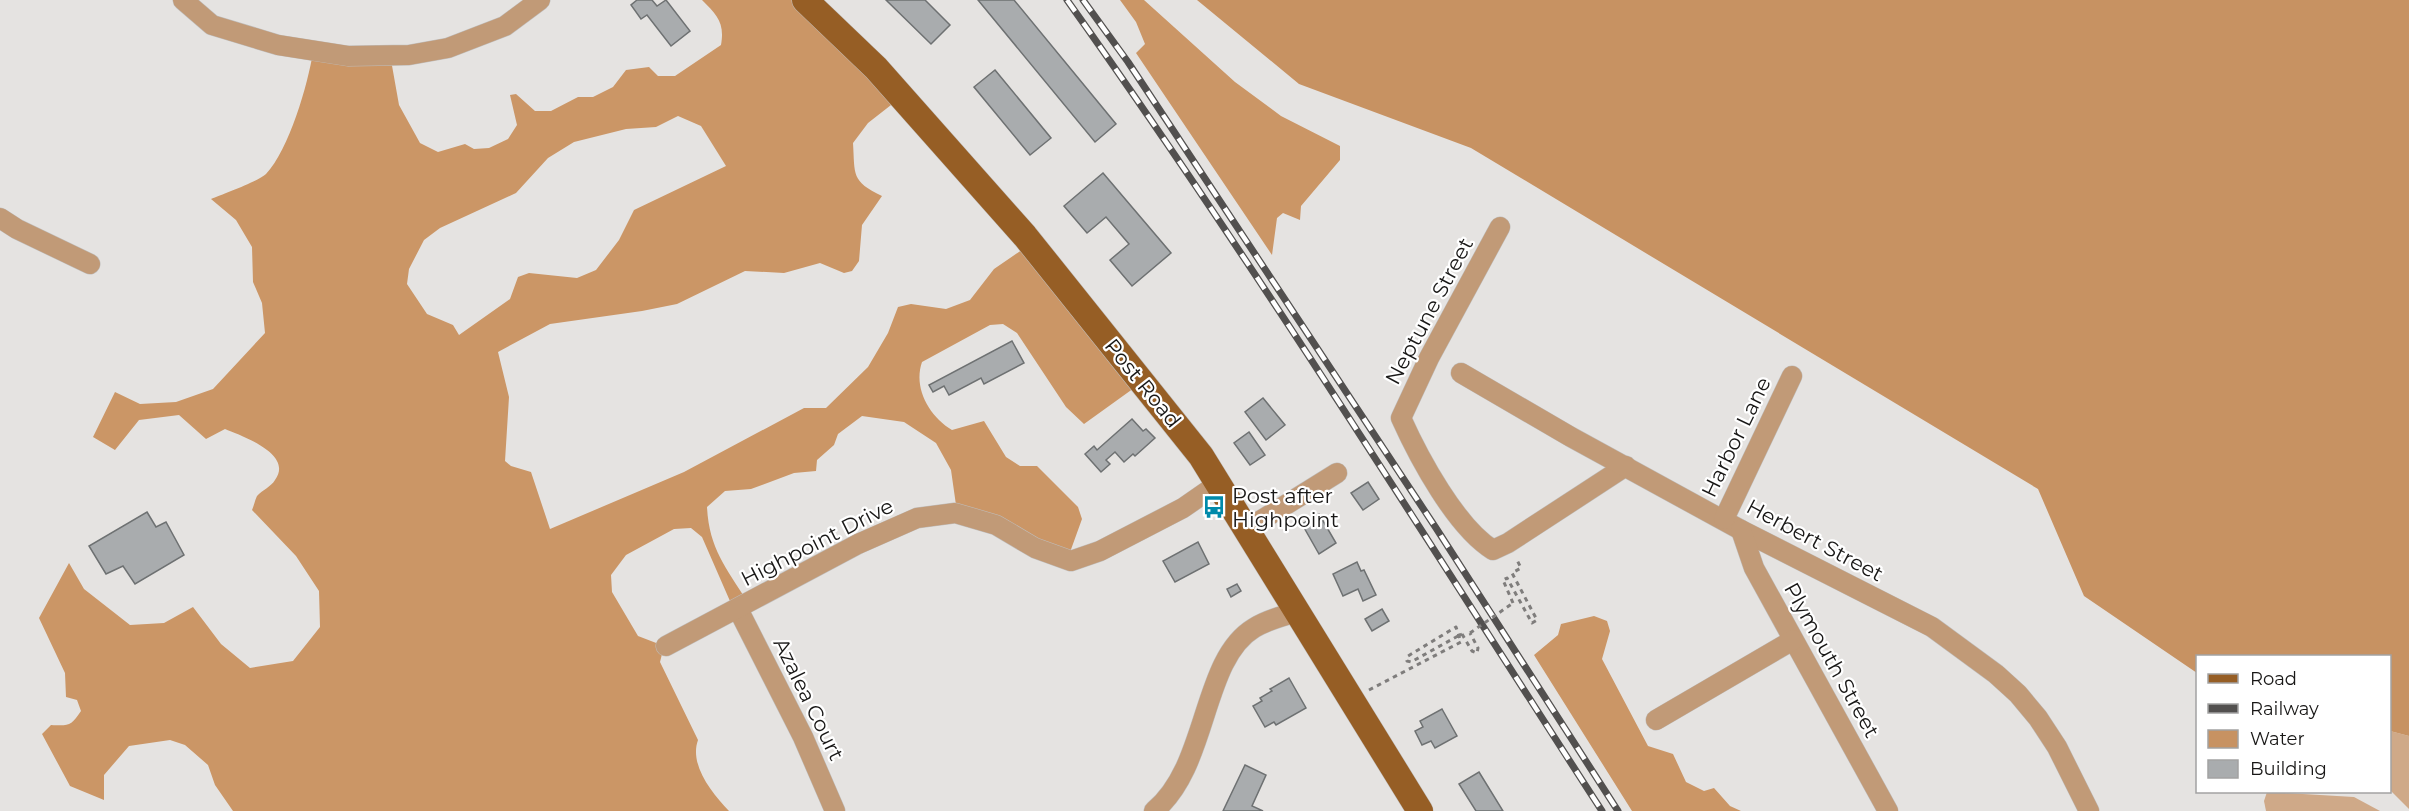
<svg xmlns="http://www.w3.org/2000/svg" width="2409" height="811" viewBox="0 0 2409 811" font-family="Montserrat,sans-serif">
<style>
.green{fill:#cfa988}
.forest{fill:#cb9666;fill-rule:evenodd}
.water{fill:#c79262}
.building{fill:#a9acae;stroke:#6e7172;stroke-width:1.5}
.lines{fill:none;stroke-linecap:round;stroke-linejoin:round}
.minor-casing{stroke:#c0bebc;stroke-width:21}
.major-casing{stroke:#c0bebc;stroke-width:27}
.path{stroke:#7f7d7c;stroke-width:3;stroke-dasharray:4.5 4.5;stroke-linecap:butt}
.minor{stroke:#c19a77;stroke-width:20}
.major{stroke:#965e25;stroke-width:26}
.rail-casing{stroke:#52504f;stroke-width:7}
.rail{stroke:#fff;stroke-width:4.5;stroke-dasharray:14;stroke-linecap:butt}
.path-bridge{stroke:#7f7d7c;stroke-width:3;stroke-dasharray:4.5 4.5;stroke-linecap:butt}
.labels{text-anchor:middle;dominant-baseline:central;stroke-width:4.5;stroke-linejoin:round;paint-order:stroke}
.street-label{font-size:21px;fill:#181716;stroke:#fff}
.poi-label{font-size:21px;fill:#181716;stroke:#fff;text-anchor:start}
</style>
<rect width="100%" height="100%" fill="#e5e3e1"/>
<!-- green -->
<g class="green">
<polygon points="2390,731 2409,736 2409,809 2390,790"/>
<polygon points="2267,792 2354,797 2380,811 2266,811 2264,801"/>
</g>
<!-- forest -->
<g class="forest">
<path d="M 702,0 L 805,0 L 900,98 L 868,123 L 853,143 C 855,175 851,181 882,196 L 862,225 L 859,261 L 852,271 L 844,273 L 820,263 L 784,273 L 745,271 L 677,304 L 642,311 L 550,324 L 498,352 L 509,397 L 505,461 L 511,466 L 531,472 L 550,529 L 684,472 L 804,408 L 826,408 L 868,367 L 888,333 L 898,307 L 911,304 L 946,309 L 970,300 L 994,269 L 1029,245 L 1141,383 L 1084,424 L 1066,407 L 1017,333 L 1003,324 L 990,325 L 922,362 C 913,388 929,416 952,430 L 984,421 L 1006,457 L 1020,466 L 1037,466 L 1078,507 L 1082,519 L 1069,555 L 957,512 L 951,470 L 936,443 L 904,422 L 862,416 L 838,434 L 834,445 L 817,460 L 816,471 L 794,473 L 751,489 L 725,491 L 707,507 C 709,548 726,568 747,601 L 733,608 L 702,537 L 691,528 L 674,529 L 626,555 L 611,575 L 612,592 L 638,636 L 664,646 L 660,662 L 698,740 C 689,765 712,793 729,811 L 233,811 L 215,785 L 208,765 L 185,745 L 170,740 L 129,746 L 104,775 L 104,800 L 70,786 L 42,734 L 51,725 C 69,726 71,726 81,711 L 77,700 L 66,697 L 65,673 L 39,618 L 69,563 L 84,589 L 130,625 L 164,623 L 193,607 L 221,644 L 250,668 L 293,661 L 320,627 L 319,591 L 296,556 L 252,510 C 254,506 255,500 257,496 C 262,490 271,487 275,480 C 294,454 242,436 225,429 L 206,439 L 179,415 L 139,420 L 115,450 L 93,437 L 115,392 L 140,404 L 176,402 L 213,389 L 265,333 L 262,303 L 253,282 L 252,247 L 236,220 L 211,199 C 223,194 259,181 266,174 C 289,150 308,84 313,52 L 391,60 L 399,105 L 420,143 L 438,152 L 465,144 L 474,149 L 489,148 L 508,139 L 517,125 L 510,95 L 516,94 L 535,111 L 551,111 L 578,97 L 593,97 L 613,87 L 626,70 L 649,67 L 658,76 L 675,76 L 721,45 C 725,23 717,15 702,0 ZM 678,116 L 701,126 L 726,166 L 634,210 L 619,240 L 596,270 L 577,278 L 529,273 L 518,277 L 510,299 L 459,335 L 453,325 L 427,314 L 407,284 L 409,269 L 424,240 L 440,228 L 516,193 L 548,158 L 574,142 L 626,129 L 656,127 Z"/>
<polygon points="1120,0 1144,0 1235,82 1281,116 1340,146 1340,160 1301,206 1300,220 1283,213 1277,218 1272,255 1136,53 1145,44 1136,22"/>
<polygon points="1594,616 1607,621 1610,631 1602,659 1648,746 1673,754 1686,782 1704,791 1714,788 1730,806 1741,811 1632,811 1534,655 1558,635 1561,624"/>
</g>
<!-- water -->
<polygon class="water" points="1197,0 2409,0 2409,736 2390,731 2390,656 2198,656 2197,673 2084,596 2038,489 1471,148 1299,84"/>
<!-- building -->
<g class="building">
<polygon points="637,0 652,0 657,6 666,0 690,31 671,46 647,15 641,19 631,5"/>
<polygon points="886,0 925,0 950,25 931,44"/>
<polygon points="978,0 1014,0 1116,124 1095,142"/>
<polygon points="995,70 1051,138 1030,155 974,87"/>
<polygon points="1103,173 1171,253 1132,286 1110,260 1129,244 1106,217 1087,233 1064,206"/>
<polygon points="1012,341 1024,363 984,384 981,378 949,395 944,386 933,392 929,385"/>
<polygon points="1263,398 1285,425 1266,440 1245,412"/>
<polygon points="1132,419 1143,431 1146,429 1155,438 1135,456 1133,454 1124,462 1115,452 1106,460 1110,464 1101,472 1085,454 1094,446 1097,450"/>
<polygon points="1249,432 1265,455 1250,465 1234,443"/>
<polygon points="1368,482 1379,499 1363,510 1351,493"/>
<polygon points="147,512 156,527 166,522 184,555 135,584 123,566 106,574 89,546"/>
<polygon points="1319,514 1336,543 1319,554 1302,524"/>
<polygon points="1198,542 1209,564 1175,582 1163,561"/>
<polygon points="1357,562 1361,571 1364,570 1376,595 1363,601 1358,589 1343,596 1333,574"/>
<polygon points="1237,584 1241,591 1231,597 1227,589"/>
<polygon points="1382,609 1389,621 1372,631 1365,619"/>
<polygon points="1289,678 1306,708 1276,725 1274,722 1265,727 1253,706 1262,701 1260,698 1272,691 1270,689"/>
<polygon points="1442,709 1457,736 1435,748 1431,741 1422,745 1415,731 1423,727 1420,721"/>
<polygon points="1245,765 1266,775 1252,806 1263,811 1223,811"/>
<polygon points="1479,772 1503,811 1476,811 1459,784"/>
</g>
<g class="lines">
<!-- minor casing -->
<g class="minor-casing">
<g id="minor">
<polyline points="183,0 212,25 278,45 348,56 409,55 448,48 505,26 540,0"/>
<polyline points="0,218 17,229 90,264"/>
<path d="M 1500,227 L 1429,358 L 1401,418 C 1419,458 1456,527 1493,550 L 1508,543 L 1626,466"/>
<polyline points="1461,373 1571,437 1741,530 1932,627 1996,674 2018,694 2038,718 2057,747 2089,811"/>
<polyline points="1724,519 1792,376"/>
<polyline points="1247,529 1337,473"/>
<polyline points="1741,530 1754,568 1888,811"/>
<polyline points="738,609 803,737 835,811"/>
<polyline points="666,646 858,544 917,518 955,513 996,525 1035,548 1071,561 1100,551 1183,508 1219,483"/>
<polyline points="1656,720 1793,640"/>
<path d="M 1154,811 C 1209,766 1201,660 1254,628 C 1267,620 1282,616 1297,612"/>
</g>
</g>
<!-- major casing -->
<g class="major-casing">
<polyline id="major" points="805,0 876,68 1025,236 1201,456 1420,811"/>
</g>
<!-- path -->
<g class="path">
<polyline points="1513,603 1503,580 1507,578 1532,623 1537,620 1512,573 1521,568 1516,558"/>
<polyline points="1462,634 1472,651 1477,653 1478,648 1470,633"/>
<polyline points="1369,690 1461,642 1456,627 1408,656 1407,661 1411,662 1458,636"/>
</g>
<!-- minor -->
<use href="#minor" class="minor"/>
<!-- major -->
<use href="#major" class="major"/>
<!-- rail casing -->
<g class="rail-casing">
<g id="rail">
<path d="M 1067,0 C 1255,264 1426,539 1602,811"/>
<polyline points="1083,0 1128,62 1436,528 1618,811"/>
</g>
</g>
<!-- rail -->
<use href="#rail" class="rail"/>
<!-- path-bridge -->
<g class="path-bridge">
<polyline points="1470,633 1513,603"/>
<polyline points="1458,636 1462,634"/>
</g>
</g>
<!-- icons -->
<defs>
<g id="bus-bare" transform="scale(1.8)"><path d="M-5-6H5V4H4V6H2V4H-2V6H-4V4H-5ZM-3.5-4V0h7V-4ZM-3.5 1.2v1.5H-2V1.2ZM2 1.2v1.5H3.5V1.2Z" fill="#008aaa" stroke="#fff" stroke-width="2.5" paint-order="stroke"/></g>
</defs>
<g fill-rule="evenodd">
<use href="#bus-bare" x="1214" y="507"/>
</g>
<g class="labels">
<!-- street labels -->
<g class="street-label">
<text transform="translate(1429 311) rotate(-62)">Neptune Street</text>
<text transform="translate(1143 383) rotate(51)">Post Road</text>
<text transform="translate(1736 437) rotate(-64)">Harbor Lane</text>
<text transform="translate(1815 540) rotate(28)">Herbert Street</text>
<text transform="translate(817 542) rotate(-27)">Highpoint Drive</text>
<text transform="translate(1832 660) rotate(61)">Plymouth Street</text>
<text transform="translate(809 699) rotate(64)">Azalea Court</text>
</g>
<!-- poi labels -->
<g class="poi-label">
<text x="1232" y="495">Post after<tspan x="1232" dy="24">Highpoint</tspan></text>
</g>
</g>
<!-- legend -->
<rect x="2196" y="655" width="195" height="138" fill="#ffffff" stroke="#a3a2a2" stroke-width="1.5"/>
<rect x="2208" y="674" width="30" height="9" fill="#965e25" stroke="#a3a2a2" stroke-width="1.5"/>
<text x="2250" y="685" font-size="18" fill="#181716">Road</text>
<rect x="2208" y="704" width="30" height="9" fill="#52504f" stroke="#a3a2a2" stroke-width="1.5"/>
<text x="2250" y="715" font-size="18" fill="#181716">Railway</text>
<rect x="2208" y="730" width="30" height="18" fill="#c79262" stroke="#a3a2a2" stroke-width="1.5"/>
<text x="2250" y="745" font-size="18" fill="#181716">Water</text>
<rect x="2208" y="760" width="30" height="18" fill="#a9acae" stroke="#a3a2a2" stroke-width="1.5"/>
<text x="2250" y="775" font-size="18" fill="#181716">Building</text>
</svg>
